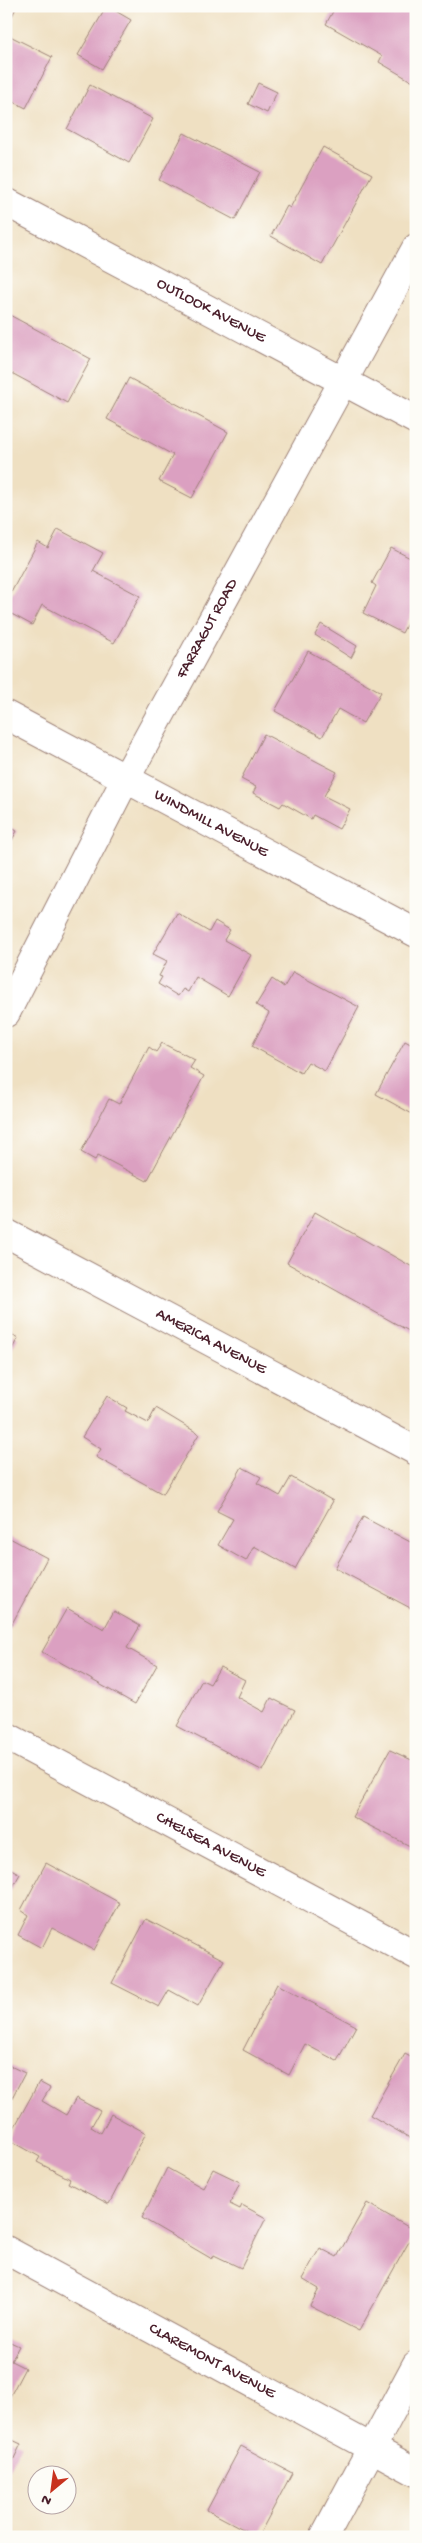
<svg xmlns="http://www.w3.org/2000/svg" width="422" height="2543" viewBox="0 0 422 2543" font-family="'Gochi Hand',sans-serif">
<style>
.building{fill:#dba0c1}
.lines{fill:none;stroke-linecap:round;stroke-linejoin:round}
.street-casing{stroke:#9c8076;stroke-width:30}
.street{stroke:#fff;stroke-width:28}
.labels{text-anchor:middle;dominant-baseline:central;stroke-width:4.5;stroke-linejoin:round;paint-order:stroke}
.street-label{font-size:16px;fill:#4a1f2b;stroke:#fdfcf7}
</style>
<rect width="100%" height="100%" fill="#fdfcf7"/>
<filter id="ink" filterUnits="userSpaceOnUse"><feTurbulence type="fractalNoise" baseFrequency=".02" numOctaves="2"/><feDisplacementMap in="SourceGraphic" scale="10" xChannelSelector="R" yChannelSelector="G"/><feConvolveMatrix kernelMatrix="1 2 1 2 8 2 1 2 1" color-interpolation-filters="sRGB"/></filter>
<filter id="wash" filterUnits="userSpaceOnUse"><feTurbulence type="fractalNoise" baseFrequency=".0096" numOctaves="4" result="noise"/><feDisplacementMap in="SourceGraphic" scale="20" xChannelSelector="R" yChannelSelector="G"/><feGaussianBlur stdDeviation="1.12" result="paint"/><feColorMatrix in="noise" values="0 0 0 0 0 0 0 0 0 0 0 0 0 0 0 0 0 1.4 0 .05"/><feComposite in="paint" operator="in"/></filter>
<g filter="url(#wash)">
<rect width="100%" height="100%" fill="#efe0c2"/>
<g id="blocks">
<!-- building -->
<g class="building">
<polygon points="6,6 17,6 6,28"/>
<polygon points="107,6 131,20 102,69 78,55"/>
<polygon points="336,6 405,6 416,12 416,76 413,82 379,62 382,56 326,24"/>
<polygon points="6,34 52,57 26,108 6,98"/>
<polygon points="258,83 277,92 267,113 248,104"/>
<polygon points="90,85 153,119 129,163 67,129"/>
<polygon points="184,133 260,172 235,220 159,180"/>
<polygon points="323,147 372,174 322,265 271,236 287,206 290,208"/>
<polygon points="6,313 91,359 67,403 6,370"/>
<polygon points="129,378 228,432 192,498 159,481 173,455 107,419"/>
<polygon points="58,529 103,553 93,571 140,596 114,643 42,605 32,625 6,611 6,602 38,542 48,548"/>
<polygon points="391,548 416,561 416,606 402,633 363,613 376,586 372,583"/>
<polygon points="321,624 357,646 351,658 315,635"/>
<polygon points="308,651 381,692 363,723 338,709 322,737 275,711"/>
<polygon points="264,734 337,772 324,796 350,809 339,829 313,815 311,819 283,803 280,807 253,793 256,787 241,779"/>
<polygon points="6,825 17,831 6,851"/>
<polygon points="177,913 209,932 215,921 230,930 224,940 251,955 228,996 196,977 188,992 183,989 178,996 158,984 162,977 159,976 167,961 153,954"/>
<polygon points="293,972 359,1007 325,1071 308,1062 301,1073 252,1046 269,1013 256,1005 272,979 284,987"/>
<polygon points="405,1041 416,1047 416,1116 376,1094"/>
<polygon points="162,1043 195,1060 190,1068 204,1076 147,1181 98,1155 95,1160 81,1152 109,1099 119,1104 149,1047 156,1052"/>
<polygon points="315,1212 416,1269 416,1335 287,1263"/>
<polygon points="6,1331 18,1338 6,1360"/>
<polygon points="107,1396 127,1408 125,1411 148,1423 156,1408 199,1434 163,1494 96,1457 101,1449 82,1437"/>
<polygon points="242,1467 261,1477 257,1483 280,1496 291,1477 333,1501 295,1569 254,1546 246,1561 218,1545 233,1519 217,1511"/>
<polygon points="363,1517 416,1545 416,1611 335,1568"/>
<polygon points="6,1536 47,1558 6,1635"/>
<polygon points="67,1608 104,1629 114,1611 140,1626 127,1648 157,1665 135,1704 42,1652"/>
<polygon points="220,1667 245,1680 237,1697 264,1712 271,1698 295,1710 263,1771 177,1726 202,1680 210,1684"/>
<polygon points="390,1750 416,1762 416,1849 352,1817"/>
<polygon points="46,1863 120,1903 94,1950 52,1928 42,1948 18,1935 28,1915 21,1910"/>
<polygon points="6,1866 20,1874 6,1899"/>
<polygon points="146,1919 224,1960 198,2006 169,1990 159,2007 112,1983"/>
<polygon points="277,1984 356,2026 337,2061 305,2044 289,2075 243,2050"/>
<polygon points="405,2054 416,2060 415,2141 370,2115"/>
<polygon points="6,2064 25,2073 6,2109"/>
<polygon points="39,2082 50,2088 42,2101 66,2115 76,2098 100,2111 91,2127 101,2133 111,2114 146,2133 109,2204 68,2183 70,2179 37,2162 40,2157 8,2139"/>
<polygon points="167,2168 203,2188 213,2169 240,2182 230,2204 240,2209 242,2205 266,2218 241,2268 214,2255 212,2259 142,2218"/>
<polygon points="367,2203 415,2231 359,2331 310,2306 319,2289 302,2279 320,2248 337,2257"/>
<polygon points="6,2340 19,2346 11,2361 25,2368 6,2404"/>
<polygon points="6,2437 21,2444 6,2475"/>
<polygon points="241,2446 292,2473 258,2537 207,2510"/>
</g>
</g>
</g>
<g filter="url(#ink)">
<use href="#blocks" fill-opacity="0" stroke="#9c8076" stroke-width="1"/>
<g class="lines">
<!-- street casing -->
<g class="street-casing">
<g id="street">
<path id="s1" d="M 6,202 L 416,420"/>
<path id="s2" d="M 6,715 L 416,933"/>
<path id="s3" d="M 6,1013 L 126,778 L 416,248"/>
<path id="s4" d="M 6,1233 L 416,1451"/>
<path id="s5" d="M 6,1736 L 416,1955"/>
<path id="s6" d="M 6,2250 L 416,2472"/>
<polyline points="324,2537 416,2365"/>
</g>
</g>
<!-- street -->
<use href="#street" class="street"/>
</g>
</g>
<g class="labels">
<!-- street labels -->
<g class="street-label">
<text stroke="none"><textPath href="#s1" startOffset="232">OUTLOOK AVENUE</textPath></text>
<text stroke="none"><textPath href="#s3" startOffset="434">FARRAGUT ROAD</textPath></text>
<text stroke="none"><textPath href="#s2" startOffset="232">WINDMILL AVENUE</textPath></text>
<text stroke="none"><textPath href="#s4" startOffset="232">AMERICA AVENUE</textPath></text>
<text stroke="none"><textPath href="#s5" startOffset="232">CHELSEA AVENUE</textPath></text>
<text stroke="none"><textPath href="#s6" startOffset="234">CLAREMONT AVENUE</textPath></text>
</g>
</g>
<!-- margin -->
<rect width="422" height="2543" fill="none" stroke="#fdfcf7" stroke-width="25"/>
<!-- north arrow -->
<g transform="translate(52 2490) rotate(209)"><circle r="24" fill="#fdfcf7" stroke="#b5a4a5"/>
<path d="M0-4L9 19L0 12L-9 19Z" fill="#c8321e"/>
<text y="-8" font-size="14" font-weight="bold" text-anchor="middle" fill="#4a1f2b">N</text>
</g>
</svg>
